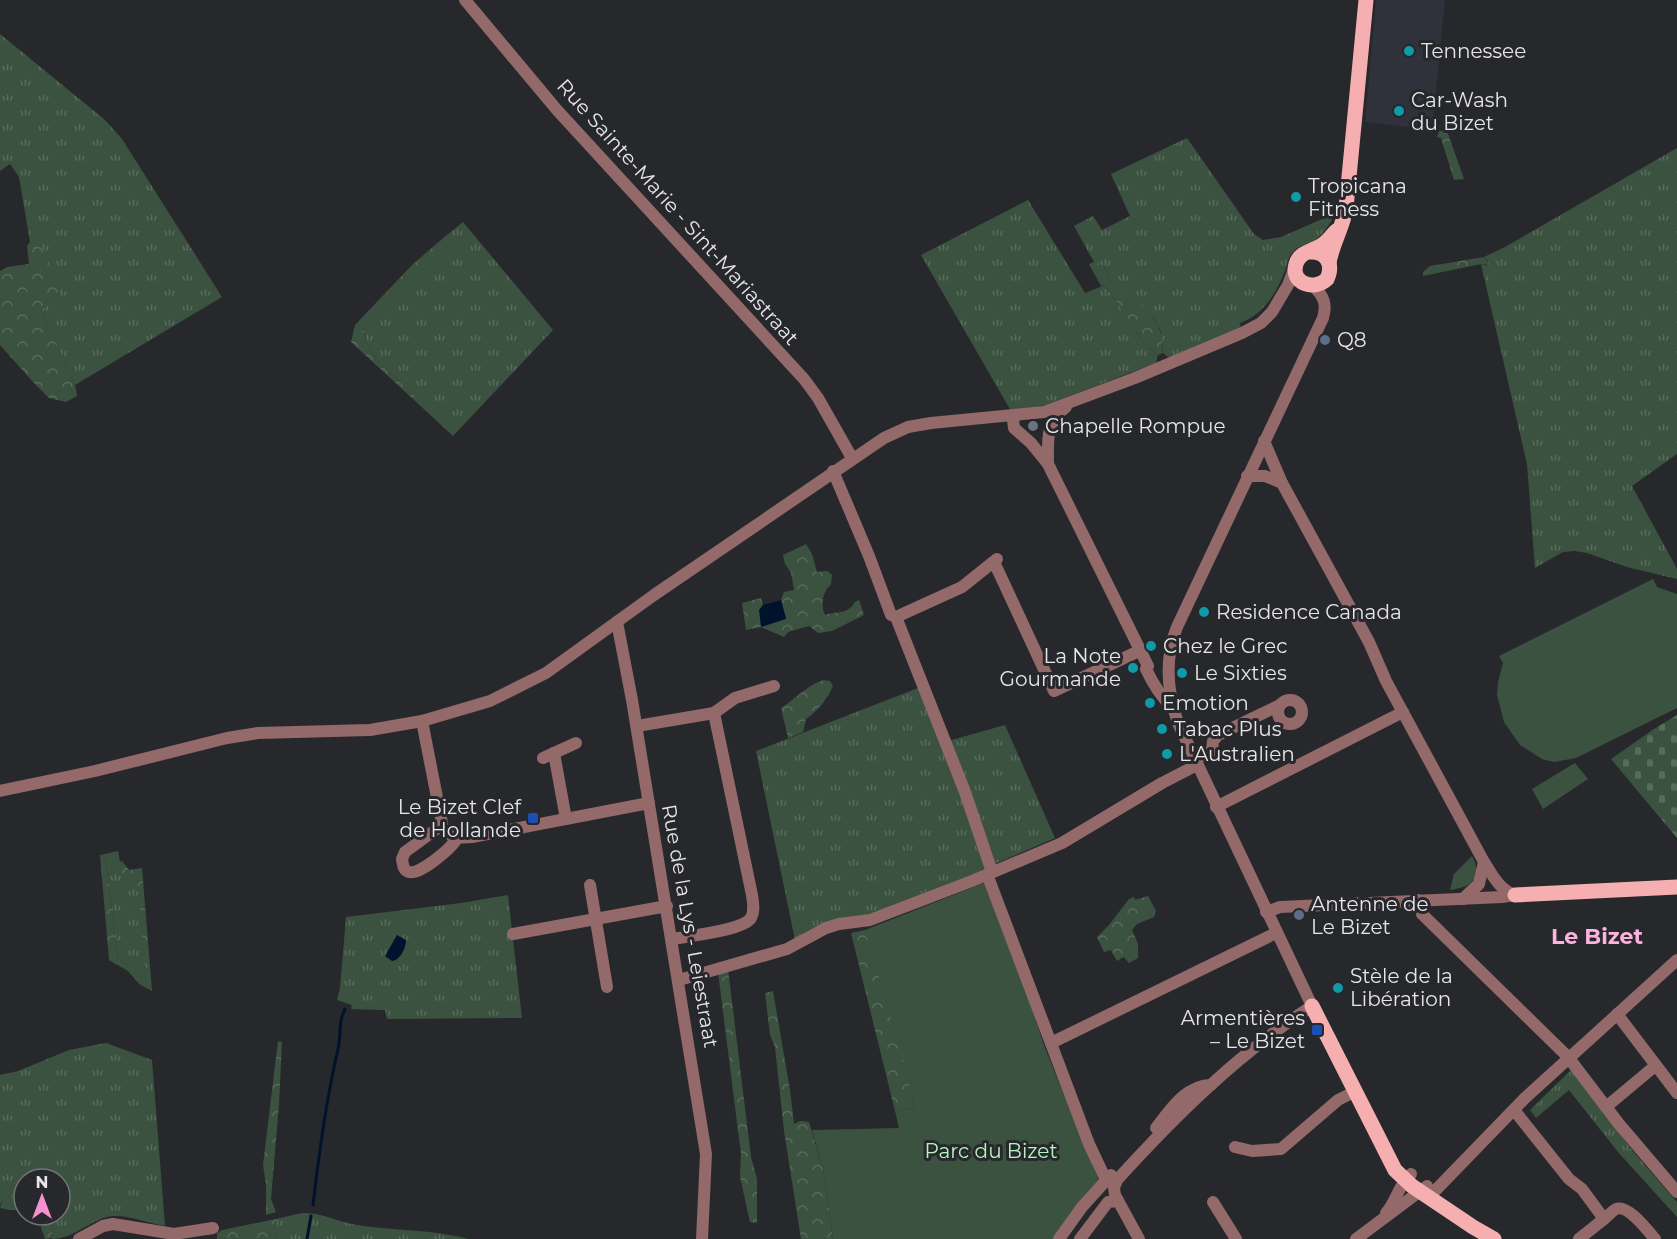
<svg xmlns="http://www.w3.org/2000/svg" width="1677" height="1239" viewBox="0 0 1677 1239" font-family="Montserrat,sans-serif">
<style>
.built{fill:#2f313b}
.grass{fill:url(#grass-tufts)}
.forest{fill:url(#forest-crowns)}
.cemetery{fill:url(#cemetery-stones)}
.park{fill:#3c5240}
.water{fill:#00132d}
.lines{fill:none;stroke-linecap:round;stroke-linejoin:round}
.stream{stroke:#00132d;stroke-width:3}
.minor{stroke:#93696a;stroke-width:12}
.major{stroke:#f5afb1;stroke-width:15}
.culture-dot{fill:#0f9aa8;stroke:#27282c;stroke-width:2}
.service-dot{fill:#5c6f8a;stroke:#27282c;stroke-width:2}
.worship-dot{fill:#6b7280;stroke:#27282c;stroke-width:2}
.transit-dot{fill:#1a4fb4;stroke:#27282c;stroke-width:2}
.labels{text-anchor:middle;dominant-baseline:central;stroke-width:6;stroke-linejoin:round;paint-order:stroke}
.poi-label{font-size:20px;fill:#e6e6e9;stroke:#27282c;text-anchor:start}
.street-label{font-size:20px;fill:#e6e6e9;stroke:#27282c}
.park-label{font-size:20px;fill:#b6f3c2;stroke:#27282c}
.quarter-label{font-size:22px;font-weight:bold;fill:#fbb2dd;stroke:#27282c}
</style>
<defs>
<pattern id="grass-tufts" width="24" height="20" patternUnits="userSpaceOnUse" patternTransform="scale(1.5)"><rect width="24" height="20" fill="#3c5240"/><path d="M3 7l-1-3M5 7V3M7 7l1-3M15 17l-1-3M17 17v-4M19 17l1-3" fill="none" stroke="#586b5c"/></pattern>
<pattern id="forest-crowns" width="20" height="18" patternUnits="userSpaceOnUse" patternTransform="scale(1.5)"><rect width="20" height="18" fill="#3c5240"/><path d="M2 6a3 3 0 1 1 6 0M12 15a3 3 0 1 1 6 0" fill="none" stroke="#586b5c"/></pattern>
<pattern id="cemetery-stones" width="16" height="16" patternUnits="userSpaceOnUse" patternTransform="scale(1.5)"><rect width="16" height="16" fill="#3c5240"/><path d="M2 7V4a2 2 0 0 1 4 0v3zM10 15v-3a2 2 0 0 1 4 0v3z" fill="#586b5c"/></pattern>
</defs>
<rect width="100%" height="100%" fill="#27282c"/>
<!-- built -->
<polygon class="built" points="1376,0 1445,0 1433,121 1427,129 1365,122"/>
<!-- grass -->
<g class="grass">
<polygon points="0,34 104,119 122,139 222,297 75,385 41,310 40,244 30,242 19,177 10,164 0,171"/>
<path d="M 1187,138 L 1254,234 L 1263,240 L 1281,237 L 1336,213 C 1330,223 1324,235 1313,241 C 1305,245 1299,245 1293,252 C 1288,257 1288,262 1286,268 C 1277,292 1265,314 1240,323 L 1241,329 L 1170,359 L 1163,353 L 1161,332 L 1154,318 L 1143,304 L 1113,285 L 1104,267 L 1098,262 L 1094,262 L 1074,226 L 1093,216 L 1102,230 L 1130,216 L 1111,174 Z"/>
<polygon points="1677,148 1677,454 1632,486 1677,569 1677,579 1627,567 1587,553 1575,551 1563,552 1535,568 1527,464 1481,264 1487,266 1488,261 1484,257 1505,247"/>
<polygon points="1028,200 1085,293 1105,285 1146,346 1158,355 1156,363 1046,405 1011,411 921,255"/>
<path d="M 463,222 L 553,330 L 453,436 L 413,399 L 415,396 C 395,376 365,356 363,326 L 448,247 L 442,239 Z"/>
<polygon points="918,688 941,743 1005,725 1055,838 981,870 981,874 869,917 825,924 807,931 795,940 756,751"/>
<polygon points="118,851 123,877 137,877 147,977 141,977 134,968 118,959 105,854"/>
<polygon points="508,895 522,1018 387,1019 385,1010 351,1009 352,1005 337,1000 340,988 346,917 461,903"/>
<path d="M 106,1043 L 152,1060 L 165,1226 C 148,1223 129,1215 113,1216 C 91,1218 75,1239 52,1239 L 53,1224 L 50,1215 L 60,1215 L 60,1179 L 40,1179 L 39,1171 L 27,1175 L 28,1179 L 24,1179 L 24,1195 L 12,1195 L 3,1199 L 0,1205 L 0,1075 L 18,1071 L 69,1050 Z"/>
<polygon points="1571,1070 1632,1150 1677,1202 1677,1217 1618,1152 1569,1090 1536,1118 1530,1110"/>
<path d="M 302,1213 C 321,1212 338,1222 357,1225 C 395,1231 430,1229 469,1239 L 278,1239 L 274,1232 L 276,1219 Z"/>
</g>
<!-- forest -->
<g class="forest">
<polygon points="1439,131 1447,131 1464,179 1454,180 1441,138 1437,137"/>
<path d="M 442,239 L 448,247 L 363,326 C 365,356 395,376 415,396 L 413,399 L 351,342 L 355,325 L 412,265 Z"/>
<polygon points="30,242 40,243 58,283 60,297 41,310 75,385 77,396 66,402 49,398 33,382 0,345 0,271 7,267 29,264 27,246"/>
<polygon points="1484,257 1490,265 1481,264 1423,276 1423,272 1430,266"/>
<path d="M 1094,262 L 1098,262 L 1104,267 L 1113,285 C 1134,290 1155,314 1161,334 C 1163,341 1161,346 1163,353 L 1158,355 L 1146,346 L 1105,285 L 1101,286 L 1089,264 Z"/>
<path d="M 806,544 L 812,554 L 817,572 L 827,571 L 832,575 L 831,584 C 823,591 820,605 825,615 C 838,611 847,615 855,602 L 859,600 L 864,615 L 832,631 L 818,633 L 809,626 L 788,632 L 784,637 L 761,627 L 746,630 L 742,603 L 761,598 L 763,605 L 759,611 L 786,619 L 781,600 L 784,592 L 794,590 L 791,573 L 785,564 L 783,555 Z"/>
<path d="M 823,680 L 830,681 L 833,686 C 827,699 818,711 806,719 L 803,732 L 788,738 L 781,708 C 795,699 808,685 823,680 Z"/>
<polygon points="105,854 118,959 134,968 141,977 146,977 137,877 123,877 119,862 122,861 129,870 142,868 152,991 139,984 128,971 109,960 100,855"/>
<polygon points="1148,896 1156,911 1154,917 1137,924 1132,930 1138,944 1138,958 1129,963 1124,957 1117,961 1111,950 1104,952 1097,937 1109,925 1129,899 1134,897 1135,900"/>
<path d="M 865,930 C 890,986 901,1049 915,1108 L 895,1111 L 851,933 Z"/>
<polygon points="728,969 751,1157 757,1179 757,1223 750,1222 740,1177 741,1154 718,972"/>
<polygon points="773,991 790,1090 794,1124 800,1121 809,1122 824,1173 833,1239 801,1239 784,1131 775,1047 770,1035 765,993"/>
<polygon points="278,1041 282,1042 279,1104 271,1199 276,1212 266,1215 266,1185 263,1165"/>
<polygon points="12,1195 24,1195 24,1210 9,1210 0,1208 3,1199"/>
<polygon points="39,1215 50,1215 53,1224 52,1238 45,1239 41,1228 42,1219"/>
<polygon points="276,1219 274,1232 278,1239 217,1239 217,1233 222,1230"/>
</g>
<!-- cemetery -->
<polygon class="cemetery" points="1677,715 1677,838 1611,759 1654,729"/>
<!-- park -->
<g class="park">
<polygon points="1653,579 1657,587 1677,594 1677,708 1576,758 1554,762 1542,759 1520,745 1504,722 1497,695 1498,682 1503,663 1499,656"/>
<polygon points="1575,763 1588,779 1543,809 1532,789"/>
<path d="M 1472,856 C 1484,879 1471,887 1450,890 L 1454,874 Z"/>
<polygon points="989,881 1045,1048 1100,1183 1054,1239 833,1239 824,1173 812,1130 899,1128 895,1111 915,1108 901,1051 865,930"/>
</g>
<!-- water -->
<g class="water">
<polygon points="781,600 786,619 761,627 759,610 763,605"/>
<path d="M 397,935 L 406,940 C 406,948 400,960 392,961 L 385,956 Z"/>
</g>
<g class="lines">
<!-- stream -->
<g class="stream">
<path d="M 313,1205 C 319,1153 326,1100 338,1049 C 342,1033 337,1026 345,1009"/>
<polyline points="307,1239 311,1216"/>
</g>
<!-- minor -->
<g class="minor">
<polyline points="465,0 557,110 804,379 818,398 852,458"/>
<path d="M 1016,415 L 1013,420 L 1014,428 L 1031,443 L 1048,464 L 1148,666 L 1146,669 C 1153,684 1160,696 1172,707"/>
<path d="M 1264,441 L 1282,483 L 1369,642 L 1386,681 L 1484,862 C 1493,876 1499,889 1515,895"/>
<path d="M 1048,464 C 1048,440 1045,423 1066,407"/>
<polyline points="833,471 869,556 891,615 896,617 965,792 992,872"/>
<polyline points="1247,476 1265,476 1282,483"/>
<polyline points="994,562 1054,691 1139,651"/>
<polyline points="896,617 962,587 997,559"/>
<polyline points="617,622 632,700 706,1154 702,1239"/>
<circle cx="1290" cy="712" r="12"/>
<polyline points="422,721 443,828 454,838 472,837 649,803"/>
<polyline points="637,726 714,713"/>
<polyline points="554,753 566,819"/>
<polyline points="543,758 576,743"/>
<polyline points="1195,759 1212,751 1213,741 1218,735 1280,705"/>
<polyline points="0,791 95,771 227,738 258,733 370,730 422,721 490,701 546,673 654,595 884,438 908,427 931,423 1044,412 1135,378 1242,333 1261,323 1272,312 1288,285 1295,266"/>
<polyline points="1216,807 1403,712"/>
<path d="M 442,825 L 405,852 L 402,859 C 403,865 403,870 409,872 C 420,875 452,848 457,838"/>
<polyline points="987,874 1089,1144 1106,1180"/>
<polyline points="590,885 607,987"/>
<polyline points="1463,899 1479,884 1484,862"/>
<polyline points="1418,900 1422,914 1568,1057 1619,1124 1677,1192"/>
<polyline points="1266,912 1280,907 1502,897 1515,895"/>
<polyline points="513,934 667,906"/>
<path d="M 672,939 C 688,936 742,931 751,918 C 755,911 753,903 752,895 L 714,713 L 735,698 L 774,686"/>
<polyline points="679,980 787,949 826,928 839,924 870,920 972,881 1062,843 1162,783 1197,765"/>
<polyline points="1617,1014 1677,1093"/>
<polyline points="1051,1043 1276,933"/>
<polyline points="1606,1107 1655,1066"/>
<path d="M 1514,1110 L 1569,1179 L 1582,1189 L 1604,1219 C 1608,1216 1612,1211 1616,1209 C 1628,1204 1648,1231 1655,1239"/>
<path d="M 1156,1128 C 1170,1110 1186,1085 1211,1085"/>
<polyline points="1235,1147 1252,1151 1281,1149 1338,1100 1356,1091"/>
<polyline points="1430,1196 1525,1098 1677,960"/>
<polyline points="1213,1202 1236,1239"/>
<path d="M 1386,1213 C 1397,1201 1398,1185 1411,1174"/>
<polyline points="79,1239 103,1226 113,1224 174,1234 213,1228"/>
<polyline points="1059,1239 1082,1207 1111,1175"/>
<polyline points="1080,1239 1108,1202 1118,1201"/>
<path d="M 1139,1239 L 1115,1195 L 1114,1188 L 1117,1180 C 1176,1115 1238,1054 1312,1006 L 1178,723 C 1167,691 1164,659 1177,627 L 1323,318 C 1327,304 1324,296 1313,286"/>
<polyline points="1356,1239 1427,1186"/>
<polyline points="1579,1239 1604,1219"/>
</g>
<!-- major -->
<g class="major">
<path d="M 1310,252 C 1326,251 1334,264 1327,279 C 1315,291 1290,284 1296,264 C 1299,252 1313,251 1322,245 C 1328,241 1331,236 1336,231"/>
<path d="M 1329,263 C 1332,244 1343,227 1346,208 L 1366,0"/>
<polyline points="1515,895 1677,887"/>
<polyline points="1312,1006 1395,1170 1412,1186 1473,1227 1494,1239"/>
</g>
</g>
<!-- markers -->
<g class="culture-dot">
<circle cx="1409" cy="51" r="6"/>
<circle cx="1399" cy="111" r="6"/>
<circle cx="1296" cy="197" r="6"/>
<circle cx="1204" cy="612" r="6"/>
<circle cx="1151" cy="646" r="6"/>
<circle cx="1133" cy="668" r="6"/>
<circle cx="1182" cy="673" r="6"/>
<circle cx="1150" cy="703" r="6"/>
<circle cx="1162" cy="729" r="6"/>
<circle cx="1167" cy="754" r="6"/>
<circle cx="1338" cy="988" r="6"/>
</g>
<g class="service-dot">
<circle cx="1325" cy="340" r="6"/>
<circle cx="1299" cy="915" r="6"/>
</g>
<circle class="worship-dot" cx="1033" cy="426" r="6"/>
<g class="transit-dot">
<rect x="527" y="812" width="12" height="12" rx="3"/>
<rect x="1311" y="1024" width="12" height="12" rx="3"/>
</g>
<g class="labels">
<!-- poi labels -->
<g class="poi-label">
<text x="1421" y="51">Tennessee</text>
<text x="1411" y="100">Car-Wash<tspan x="1411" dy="23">du Bizet</tspan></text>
<text x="1308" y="186">Tropicana<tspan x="1308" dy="23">Fitness</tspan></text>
<text x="1337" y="340">Q8</text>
<text x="1045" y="426">Chapelle Rompue</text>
<text x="1216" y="612">Residence Canada</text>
<text x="1163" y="646">Chez le Grec</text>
<text x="1121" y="656" text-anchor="end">La Note<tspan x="1121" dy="23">Gourmande</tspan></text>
<text x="1194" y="673">Le Sixties</text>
<text x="1162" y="703">Emotion</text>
<text x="1174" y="729">Tabac Plus</text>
<text x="1179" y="754">L'Australien</text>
<text x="521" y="807" text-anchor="end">Le Bizet Clef<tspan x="521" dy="23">de Hollande</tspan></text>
<text x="1311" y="904">Antenne de<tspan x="1311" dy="23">Le Bizet</tspan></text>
<text x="1350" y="976">Stèle de la<tspan x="1350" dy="23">Libération</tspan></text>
<text x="1305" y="1018" text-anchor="end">Armentières<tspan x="1305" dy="23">– Le Bizet</tspan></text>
</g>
<!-- street labels -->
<g class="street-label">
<text transform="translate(678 212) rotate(48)">Rue Sainte-Marie - Sint-Mariastraat</text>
<text transform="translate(690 926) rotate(80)">Rue de la Lys - Leiestraat</text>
</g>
<!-- park labels -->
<g class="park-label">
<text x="991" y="1151">Parc du Bizet</text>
</g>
<!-- quarter labels -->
<g class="quarter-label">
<text x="1597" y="936">Le Bizet</text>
</g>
</g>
<!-- north arrow -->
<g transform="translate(42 1197)"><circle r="28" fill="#27282c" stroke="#737478" stroke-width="1.5"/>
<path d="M0-4.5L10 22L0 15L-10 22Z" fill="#f690cf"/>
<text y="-9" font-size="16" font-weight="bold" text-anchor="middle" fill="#e6e6e9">N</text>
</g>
</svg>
